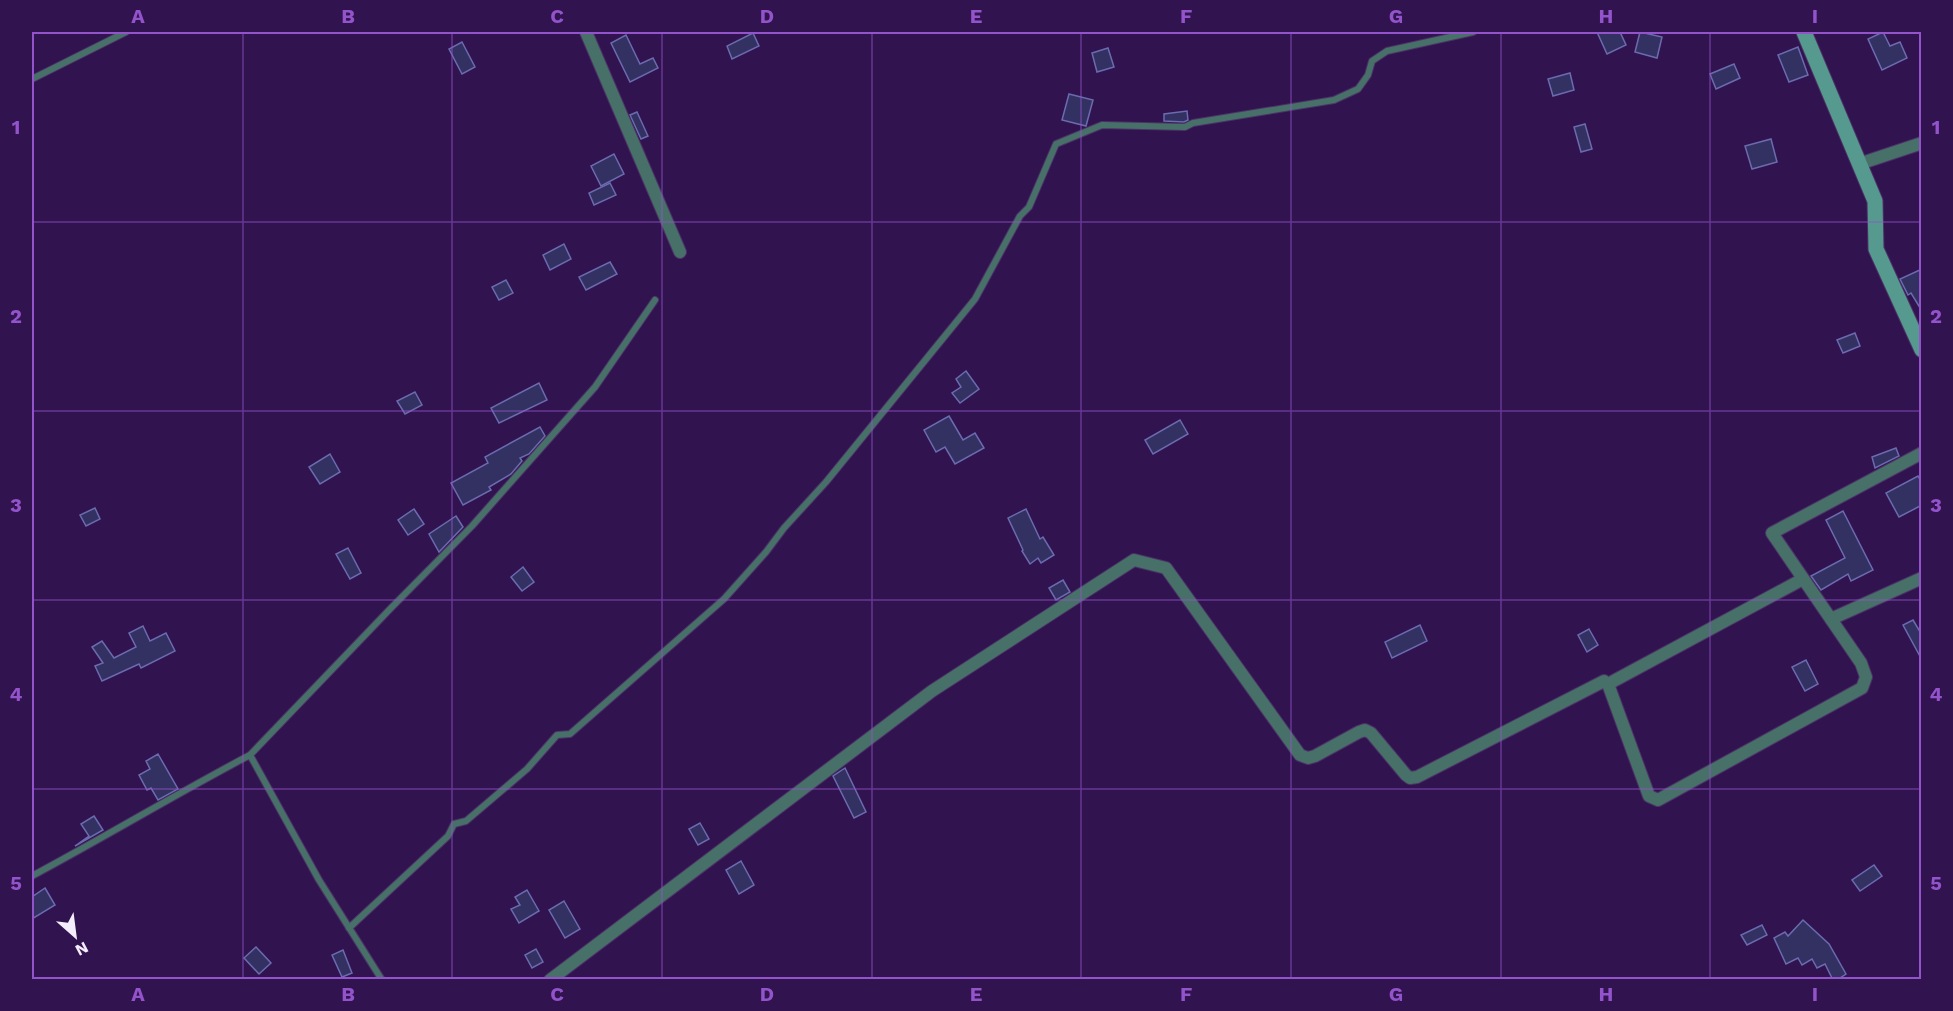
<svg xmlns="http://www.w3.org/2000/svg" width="1953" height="1011" viewBox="0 0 1953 1011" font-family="'Work Sans',sans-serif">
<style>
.building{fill:#333162;stroke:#6b6bb0;stroke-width:1.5}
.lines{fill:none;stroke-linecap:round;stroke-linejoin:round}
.lane-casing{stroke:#4c3267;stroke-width:8}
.street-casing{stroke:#4c3267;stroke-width:14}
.secondary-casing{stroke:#4c3267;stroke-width:17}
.lane{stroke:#477069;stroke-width:6}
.street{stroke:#477069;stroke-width:12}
.secondary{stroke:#56998f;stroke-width:15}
.grid{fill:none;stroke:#9353cb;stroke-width:1.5;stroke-opacity:0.55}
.neatline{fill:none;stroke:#9353cb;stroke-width:2}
.grid-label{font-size:20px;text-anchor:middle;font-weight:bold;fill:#9353cb}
</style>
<rect width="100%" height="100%" fill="#31134f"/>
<!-- building -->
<g class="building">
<polygon points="1597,32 1620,32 1626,45 1607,54"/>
<polygon points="1640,32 1662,37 1657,58 1635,52"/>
<polygon points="1883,32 1890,46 1900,42 1907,58 1882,70 1868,39"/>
<polygon points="753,33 759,46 732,59 727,46"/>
<polygon points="626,35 640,64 653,58 658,68 630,82 611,43"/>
<polygon points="462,42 475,67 462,74 449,49"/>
<polygon points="1798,47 1808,75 1789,82 1778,55"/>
<polygon points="1108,48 1114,67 1097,72 1092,53"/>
<polygon points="1734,64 1740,78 1716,89 1710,74"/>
<polygon points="1570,73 1574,90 1553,96 1548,79"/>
<polygon points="1069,94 1093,100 1086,126 1062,120"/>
<polygon points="1187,111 1188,120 1184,122 1164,121 1164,114"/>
<polygon points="637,112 648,136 641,139 630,115"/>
<polygon points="1585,124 1592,149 1581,152 1574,127"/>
<polygon points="1771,139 1777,162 1752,169 1745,146"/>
<polygon points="614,154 624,174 601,186 591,166"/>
<polygon points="610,183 616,195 594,205 589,193"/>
<polygon points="564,244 571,259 550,270 543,255"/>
<polygon points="610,262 617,274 586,290 579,277"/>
<polygon points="1922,269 1922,311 1911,293 1908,295 1900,279"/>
<polygon points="506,280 513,293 499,300 492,287"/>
<polygon points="1855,333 1860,346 1843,353 1837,340"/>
<polygon points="966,371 979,389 960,403 952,393 961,387 956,379"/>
<polygon points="539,383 547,400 499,423 491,408"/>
<polygon points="415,392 422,405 405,414 397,401"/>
<polygon points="949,416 963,440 975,433 984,448 955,464 945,447 936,452 924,430"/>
<polygon points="1180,420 1188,434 1153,454 1145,440"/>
<polygon points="540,427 545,436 529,454 520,458 522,461 511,474 489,487 491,490 463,505 451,483 488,463 485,457"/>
<polygon points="1896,448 1899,456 1875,468 1872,457"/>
<polygon points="330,454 340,472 320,484 309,467"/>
<polygon points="1918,476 1922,483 1922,505 1899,517 1886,493"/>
<polygon points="95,508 100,519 86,526 80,515"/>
<polygon points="414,509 424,524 408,535 398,520"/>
<polygon points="1026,509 1040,539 1043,537 1054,555 1041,563 1038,558 1030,564 1022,551 1023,550 1008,518"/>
<polygon points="1843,511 1873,570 1851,581 1848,574 1821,590 1811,576 1845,558 1826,520"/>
<polygon points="456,516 463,527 439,552 429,534"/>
<polygon points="348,548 361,573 350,579 336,554"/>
<polygon points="523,567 534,582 522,591 511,577"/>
<polygon points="1063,580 1070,592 1056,600 1049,588"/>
<polygon points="1913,620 1922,635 1922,660 1903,625"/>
<polygon points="1420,625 1427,641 1392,658 1385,642"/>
<polygon points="143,626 150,641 166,633 175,651 141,668 139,664 102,681 95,666 103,663 92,647 102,641 114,658 136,647 129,633"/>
<polygon points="1589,629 1598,645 1587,652 1578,635"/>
<polygon points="1806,660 1818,684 1805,691 1792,667"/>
<polygon points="158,754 178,789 158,800 151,788 147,790 139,775 150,769 146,761"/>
<polygon points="845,768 866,812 854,818 833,776"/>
<polygon points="94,816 103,830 75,846 89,836 81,824"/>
<polygon points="700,823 709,839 698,845 689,829"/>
<polygon points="741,861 754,885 739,894 726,870"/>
<polygon points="1874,865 1882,876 1860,891 1852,880"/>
<polygon points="45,888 55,905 32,919 32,897"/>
<polygon points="527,890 539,911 519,923 511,909 520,905 515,897"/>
<polygon points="564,901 580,929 565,938 549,910"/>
<polygon points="1803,920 1829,944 1846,974 1837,980 1833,980 1825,964 1817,968 1812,959 1802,965 1798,958 1786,964 1774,938 1785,932 1788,936"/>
<polygon points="1762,925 1767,935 1747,945 1741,935"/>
<polygon points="256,947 271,963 259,974 244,958"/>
<polygon points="536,949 543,962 532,968 525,955"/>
<polygon points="343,950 352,973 342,977 332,955"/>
</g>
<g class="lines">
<!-- lane casing -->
<g class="lane-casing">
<g id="lane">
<polyline points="32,79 126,32"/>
<polyline points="250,755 391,608 472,526 595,387 655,300"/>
<path d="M 32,876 C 105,837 176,794 250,755 L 319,880 L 382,980"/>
<polyline points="349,928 448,836 454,824 466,821 527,769 557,735 570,734 724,599 766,552 784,528 826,482 975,299 1020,216 1029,207 1056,144 1102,125 1185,127 1193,123 1334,100 1358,89 1368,75 1372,61 1387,51 1473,32"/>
</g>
</g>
<!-- street casing -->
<g class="street-casing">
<g id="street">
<polyline points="586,32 680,252"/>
<polyline points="1859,164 1922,143"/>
<polyline points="1831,619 1922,578"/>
<polyline points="1608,684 1803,579"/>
<polyline points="550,980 932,691 1134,560 1166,568 1300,755 1308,758 1315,756 1359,732 1365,730 1371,733 1406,775 1410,778 1417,777 1604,681 1608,684 1649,796 1658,800 1862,688 1866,677 1861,663 1772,533 1922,453"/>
</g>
</g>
<!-- secondary casing -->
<g class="secondary-casing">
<polyline id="secondary" points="1804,32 1875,201 1876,249 1922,350"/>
</g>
<!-- lane -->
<use href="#lane" class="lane"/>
<!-- street -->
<use href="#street" class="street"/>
<!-- secondary -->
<use href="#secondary" class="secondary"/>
</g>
<!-- grid -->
<path class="grid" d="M 243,32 L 243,980M 452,32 L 452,980M 662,32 L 662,980M 872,32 L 872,980M 1081,32 L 1081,980M 1291,32 L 1291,980M 1501,32 L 1501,980M 1710,32 L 1710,980M 32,222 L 1922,222M 32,411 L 1922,411M 32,600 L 1922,600M 32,789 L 1922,789"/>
<!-- border -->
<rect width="1953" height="1011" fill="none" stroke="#31134f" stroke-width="66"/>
<!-- north arrow -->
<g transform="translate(75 936) rotate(152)" stroke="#31134f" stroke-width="4.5" paint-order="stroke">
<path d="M0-4.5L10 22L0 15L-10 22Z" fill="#f3edfc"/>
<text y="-9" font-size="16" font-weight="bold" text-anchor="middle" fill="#f3edfc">N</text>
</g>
<rect x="33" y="33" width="1887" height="945" class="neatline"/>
<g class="grid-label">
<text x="138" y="23">A</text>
<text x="348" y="23">B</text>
<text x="557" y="23">C</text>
<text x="767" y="23">D</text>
<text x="976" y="23">E</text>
<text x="1186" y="23">F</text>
<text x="1396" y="23">G</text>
<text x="1606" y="23">H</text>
<text x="1815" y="23">I</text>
<text x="16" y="134">1</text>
<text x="1936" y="134">1</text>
<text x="16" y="323">2</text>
<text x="1936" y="323">2</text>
<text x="16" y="512">3</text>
<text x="1936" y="512">3</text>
<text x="16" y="701">4</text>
<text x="1936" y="701">4</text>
<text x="16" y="890">5</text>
<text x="1936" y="890">5</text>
<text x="138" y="1001">A</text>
<text x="348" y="1001">B</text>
<text x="557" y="1001">C</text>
<text x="767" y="1001">D</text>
<text x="976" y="1001">E</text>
<text x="1186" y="1001">F</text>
<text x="1396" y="1001">G</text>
<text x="1606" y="1001">H</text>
<text x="1815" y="1001">I</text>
</g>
</svg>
